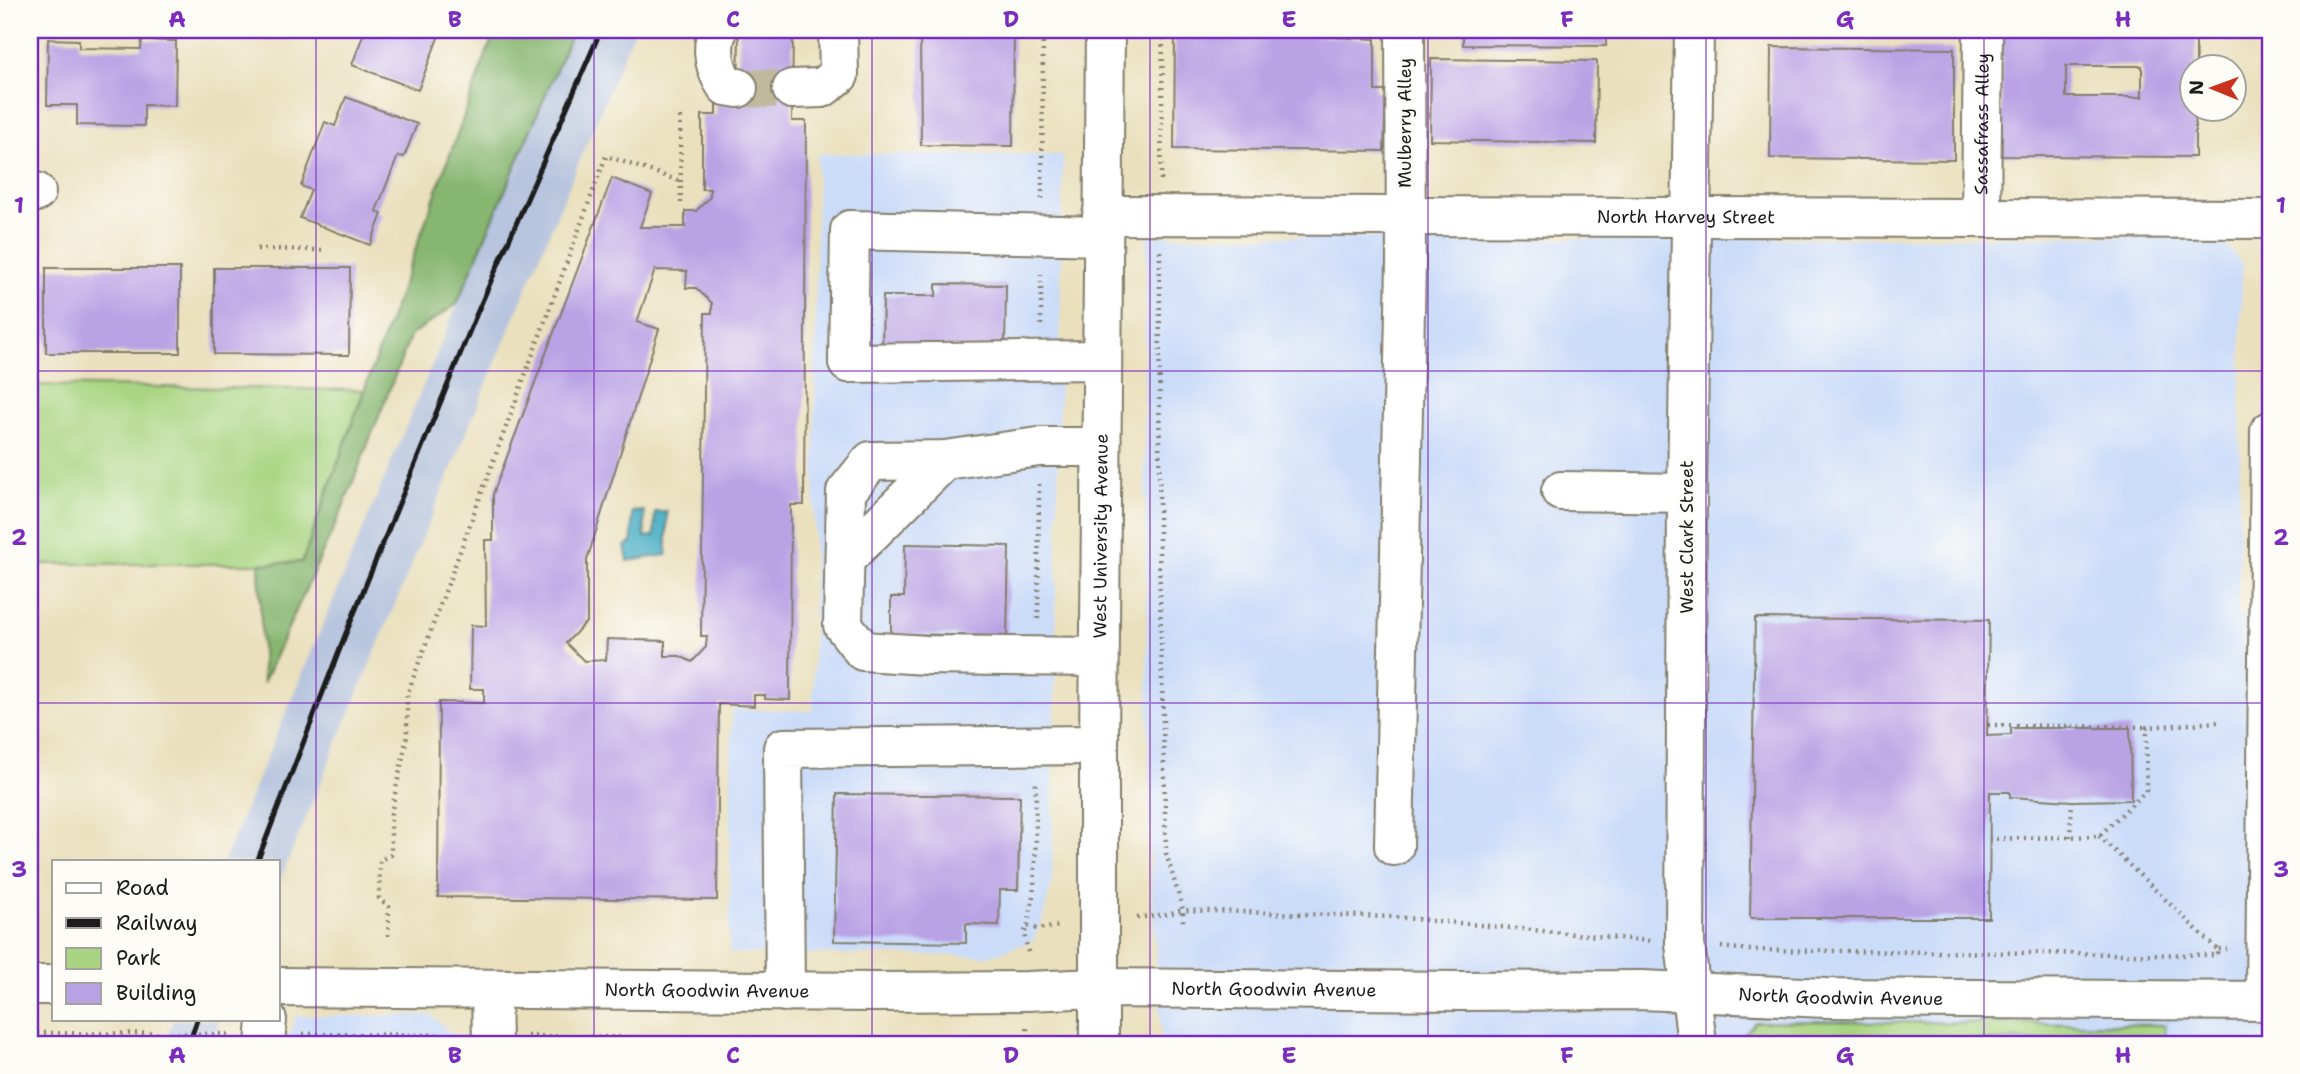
<svg xmlns="http://www.w3.org/2000/svg" width="2300" height="1074" viewBox="0 0 2300 1074" font-family="'Shantell Sans',sans-serif">
<style>
.built{fill:#cbdcf9}
.industrial{fill:#b7c5de}
.green{fill:#a9d582;stroke:#62784f;stroke-width:2}
.forest{fill:#86b670;stroke:#516946;stroke-width:2}
.water{fill:#42abc2;stroke:#2f646f;stroke-width:2}
.building{fill:#baa3e5;fill-rule:evenodd}
.lines{fill:none;stroke-linecap:round;stroke-linejoin:round}
.minor-tunnel{stroke:#c1b99d;stroke-width:38;stroke-dasharray:38 19;stroke-linecap:butt}
.minor-casing{stroke:#837e6c;stroke-width:42}
.major-casing{stroke:#837e6c;stroke-width:42}
.path{stroke:#837e6c;stroke-width:4.5;stroke-dasharray:2 5;stroke-linecap:butt}
.minor{stroke:#fff;stroke-width:38}
.major{stroke:#fff;stroke-width:38}
.rail{stroke:#1c1c1c;stroke-width:5}
.grid{fill:none;stroke:#7b2cbf;stroke-width:2;stroke-opacity:0.55}
.labels{text-anchor:middle;dominant-baseline:central;stroke-width:5;stroke-linejoin:round;paint-order:stroke}
.street-label{font-size:18px;fill:#1c1c1c;stroke:#fdfcf7}
.neatline{fill:none;stroke:#7b2cbf;stroke-width:2.5}
.grid-label{font-size:23px;text-anchor:middle;font-weight:bold;fill:#7b2cbf}
</style>
<rect width="100%" height="100%" fill="#fdfcf7"/>
<filter id="ink" filterUnits="userSpaceOnUse"><feTurbulence type="fractalNoise" baseFrequency=".0143" numOctaves="2"/><feDisplacementMap in="SourceGraphic" scale="14" xChannelSelector="R" yChannelSelector="G"/><feConvolveMatrix kernelMatrix="1 2 1 2 8 2 1 2 1" color-interpolation-filters="sRGB"/></filter>
<filter id="wash" filterUnits="userSpaceOnUse"><feTurbulence type="fractalNoise" baseFrequency=".00686" numOctaves="4" result="noise"/><feDisplacementMap in="SourceGraphic" scale="28" xChannelSelector="R" yChannelSelector="G"/><feGaussianBlur stdDeviation="1.57" result="paint"/><feColorMatrix in="noise" values="0 0 0 0 0 0 0 0 0 0 0 0 0 0 0 0 0 1.4 0 .05"/><feComposite in="paint" operator="in"/></filter>
<g filter="url(#wash)">
<rect width="100%" height="100%" fill="#eae0bd"/>
<!-- built -->
<g class="built">
<polygon points="817,154 1063,155 1052,882 1043,917 1033,941 988,956 729,953 732,709 813,711"/>
<polygon points="1147,236 1663,239 2218,236 2242,264 2238,616 2270,616 2270,1044 1162,1044 1150,860 1144,392"/>
<polygon points="431,1015 463,1044 286,1044 296,1016"/>
</g>
<!-- industrial -->
<g class="industrial">
<polygon points="573,30 634,30 278,885 278,862 223,862"/>
<polygon points="173,1020 218,1020 218,1042 224,1044 164,1044"/>
</g>
<!-- green -->
<g class="green">
<polygon points="30,385 364,390 302,562 259,564 30,564"/>
<polygon points="1808,1021 2165,1025 2166,1041 1746,1039 1743,1036 1755,1022"/>
</g>
<!-- forest -->
<polygon class="forest" points="495,30 573,30 457,304 411,335 341,512 263,683 259,564 302,562"/>
<!-- water -->
<polygon class="water" points="644,511 645,537 654,536 655,512 667,512 667,555 628,561 625,546 632,543 632,512"/>
<g id="blocks">
<!-- building -->
<g class="building">
<polygon points="365,30 441,30 418,90 352,65"/>
<path d="M 739,30 L 793,30 L 792,121 L 806,121 L 804,505 L 791,505 L 790,700 L 765,699 L 765,695 L 754,695 L 754,706 L 719,704 L 717,900 L 438,897 L 439,702 L 484,703 L 484,689 L 470,689 L 471,625 L 486,626 L 485,540 L 493,540 L 493,494 L 612,178 L 652,194 L 640,227 L 685,227 L 685,211 L 696,211 L 710,197 L 710,189 L 702,189 L 702,115 L 716,115 L 716,104 L 738,104 ZM 655,270 L 687,271 L 686,288 L 696,288 L 712,303 L 712,313 L 705,313 L 701,636 L 707,636 L 706,647 L 692,662 L 680,656 L 665,656 L 665,641 L 607,639 L 606,660 L 584,661 L 566,643 L 587,621 L 587,560 L 659,329 L 637,322 Z"/>
<polygon points="920,30 1014,30 1013,146 921,145"/>
<polygon points="1175,30 1285,30 1291,35 1375,39 1375,91 1386,91 1384,151 1174,149"/>
<polygon points="1463,30 1606,30 1606,46 1463,45"/>
<path d="M 2002,30 L 2196,30 L 2196,66 L 2192,66 L 2192,108 L 2195,108 L 2195,157 L 2001,156 ZM 2066,66 L 2142,66 L 2142,97 L 2066,97 Z"/>
<polygon points="48,39 79,40 79,48 141,49 142,40 176,41 175,106 144,105 144,126 77,125 77,105 47,105"/>
<polygon points="1771,47 1954,49 1954,160 1770,158"/>
<polygon points="1431,59 1597,61 1596,143 1430,140"/>
<polygon points="346,97 417,124 404,157 398,156 376,211 382,214 370,245 300,218 311,190 301,186 325,122 335,126"/>
<rect x="46" y="268" width="134" height="85"/>
<polygon points="214,268 350,268 349,355 214,354"/>
<polygon points="936,284 1006,285 1005,349 882,346 883,296 936,296"/>
<polygon points="905,544 1009,546 1007,636 891,634 891,597 904,597"/>
<polygon points="1755,618 1989,620 1987,736 2011,735 2011,728 2130,728 2131,800 2072,801 2010,797 2010,792 1990,792 1989,918 1750,918"/>
<polygon points="837,794 1020,796 1018,890 1000,890 999,925 966,924 966,943 834,941"/>
</g>
</g>
</g>
<g filter="url(#ink)">
<use href="#blocks" fill-opacity="0" stroke="#837e6c" stroke-width="2"/>
<g class="lines">
<!-- minor-tunnel -->
<polyline class="minor-tunnel" points="738,88 792,89"/>
<!-- minor casing -->
<g class="minor-casing">
<g id="minor">
<path d="M 718,30 C 710,49 715,70 726,86 L 738,88"/>
<polyline points="1694,30 1687,493 1685,944 1697,1044"/>
<polyline points="792,89 822,88 839,75 838,30"/>
<polyline points="30,191 36,192"/>
<path id="s1" d="M 1102,215 L 2270,219"/>
<path id="s2" d="M 1981,218 L 1983,30"/>
<polyline points="1101,360 848,363 850,230 1103,236"/>
<polyline points="1561,491 1687,493"/>
<polyline points="846,558 945,460"/>
<polyline points="1099,657 926,655 863,651 843,625 846,492 871,461 945,460 1039,447 1101,447"/>
<polyline points="1394,846 1406,262 1405,30"/>
<polyline points="30,985 54,985"/>
<path id="s3" d="M 278,987 L 877,992 L 1027,991 L 1098,988 L 1463,991 L 1641,990 L 1826,998 L 2270,1001"/>
<polyline points="491,989 492,1044"/>
<polyline points="785,992 783,748 1099,745"/>
<polyline points="2265,1001 2270,431"/>
<polyline points="265,1044 267,1020"/>
</g>
</g>
<!-- major casing -->
<g class="major-casing">
<g id="major">
<path id="s4" d="M 1099,1044 L 1099,745 L 1105,30"/>
</g>
</g>
<!-- path -->
<g class="path">
<polyline points="680,117 681,207"/>
<polyline points="1161,180 1163,30"/>
<polyline points="1042,199 1043,30"/>
<polyline points="257,249 323,250"/>
<polyline points="1160,251 1159,550 1166,853 1183,910 1394,917 1650,941"/>
<polyline points="1041,325 1041,271"/>
<polyline points="1038,619 1039,484"/>
<polyline points="1988,725 2147,727"/>
<polyline points="2099,836 2217,949"/>
<polyline points="2070,837 2072,801"/>
<polyline points="1989,839 2099,836 2146,791 2147,727 2219,722"/>
<polyline points="1137,918 1168,914 1183,910 1183,925"/>
<polyline points="1028,926 1037,929 1062,926"/>
<polyline points="388,936 389,907 379,898 380,860 391,855 391,813 407,737 407,695 606,156 680,181"/>
<polyline points="1721,947 1748,950 2217,955 2217,949 2227,949"/>
<path d="M 1028,952 L 1024,933 C 1039,908 1035,815 1036,782"/>
<polyline points="30,1033 228,1034"/>
<polyline points="303,1034 456,1035"/>
<polyline points="527,1036 928,1042 943,1044"/>
<polyline points="1026,1044 1027,1028"/>
<polyline points="2268,1044 2270,1042"/>
</g>
<!-- minor -->
<use href="#minor" class="minor"/>
<!-- major -->
<use href="#major" class="major"/>
<!-- rail -->
<g class="rail">
<polyline points="257,862 344,638 477,313 601,30"/>
<polyline points="189,1044 197,1020"/>
</g>
</g>
</g>
<!-- grid -->
<path class="grid" d="M 316,30 L 316,1044M 594,30 L 594,1044M 872,30 L 872,1044M 1150,30 L 1150,1044M 1428,30 L 1428,1044M 1706,30 L 1706,1044M 1984,30 L 1984,1044M 30,371 L 2270,371M 30,703 L 2270,703"/>
<g class="labels">
<!-- street labels -->
<g class="street-label">
<text transform="translate(1405 123) rotate(-90)">Mulberry Alley</text>
<text stroke="none"><textPath href="#s2" startOffset="94">Sassafrass Alley</textPath></text>
<text stroke="none"><textPath href="#s1" startOffset="584">North Harvey Street</textPath></text>
<text stroke="none"><textPath href="#s4" startOffset="508">West University Avenue</textPath></text>
<text transform="translate(1687 537) rotate(-90)">West Clark Street</text>
<text stroke="none"><textPath href="#s3" startOffset="996">North Goodwin Avenue</textPath></text>
<text stroke="none"><textPath href="#s3" startOffset="429">North Goodwin Avenue</textPath></text>
<text stroke="none"><textPath href="#s3" startOffset="1563">North Goodwin Avenue</textPath></text>
</g>
</g>
<!-- margin -->
<rect width="2300" height="1074" fill="none" stroke="#fdfcf7" stroke-width="77"/>
<!-- legend -->
<rect x="52" y="860" width="228" height="161" fill="#fdfcf7" stroke="#a3a29f" stroke-width="2"/>
<rect x="66" y="883" width="35" height="10" fill="#ffffff" stroke="#a3a29f" stroke-width="2"/>
<text x="116" y="895" font-size="21" fill="#1c1c1c">Road</text>
<rect x="66" y="918" width="35" height="10" fill="#1c1c1c" stroke="#a3a29f" stroke-width="2"/>
<text x="116" y="930" font-size="21" fill="#1c1c1c">Railway</text>
<rect x="66" y="948" width="35" height="21" fill="#a9d582" stroke="#a3a29f" stroke-width="2"/>
<text x="116" y="965" font-size="21" fill="#1c1c1c">Park</text>
<rect x="66" y="983" width="35" height="21" fill="#baa3e5" stroke="#a3a29f" stroke-width="2"/>
<text x="116" y="1000" font-size="21" fill="#1c1c1c">Building</text>
<!-- north arrow -->
<g transform="translate(2213 88) rotate(271)"><circle r="33" fill="#fdfcf7" stroke="#a3a29f" stroke-width="2"/>
<path d="M0-5L12 26L0 18L-12 26Z" fill="#c8321e"/>
<text y="-10" font-size="19" font-weight="bold" text-anchor="middle" fill="#1c1c1c">N</text>
</g>
<rect x="38" y="38" width="2224" height="998" class="neatline"/>
<g class="grid-label">
<text x="177" y="27">A</text>
<text x="455" y="27">B</text>
<text x="733" y="27">C</text>
<text x="1011" y="27">D</text>
<text x="1289" y="27">E</text>
<text x="1567" y="27">F</text>
<text x="1845" y="27">G</text>
<text x="2123" y="27">H</text>
<text x="19" y="213">1</text>
<text x="2281" y="213">1</text>
<text x="19" y="545">2</text>
<text x="2281" y="545">2</text>
<text x="19" y="877">3</text>
<text x="2281" y="877">3</text>
<text x="177" y="1063">A</text>
<text x="455" y="1063">B</text>
<text x="733" y="1063">C</text>
<text x="1011" y="1063">D</text>
<text x="1289" y="1063">E</text>
<text x="1567" y="1063">F</text>
<text x="1845" y="1063">G</text>
<text x="2123" y="1063">H</text>
</g>
</svg>
